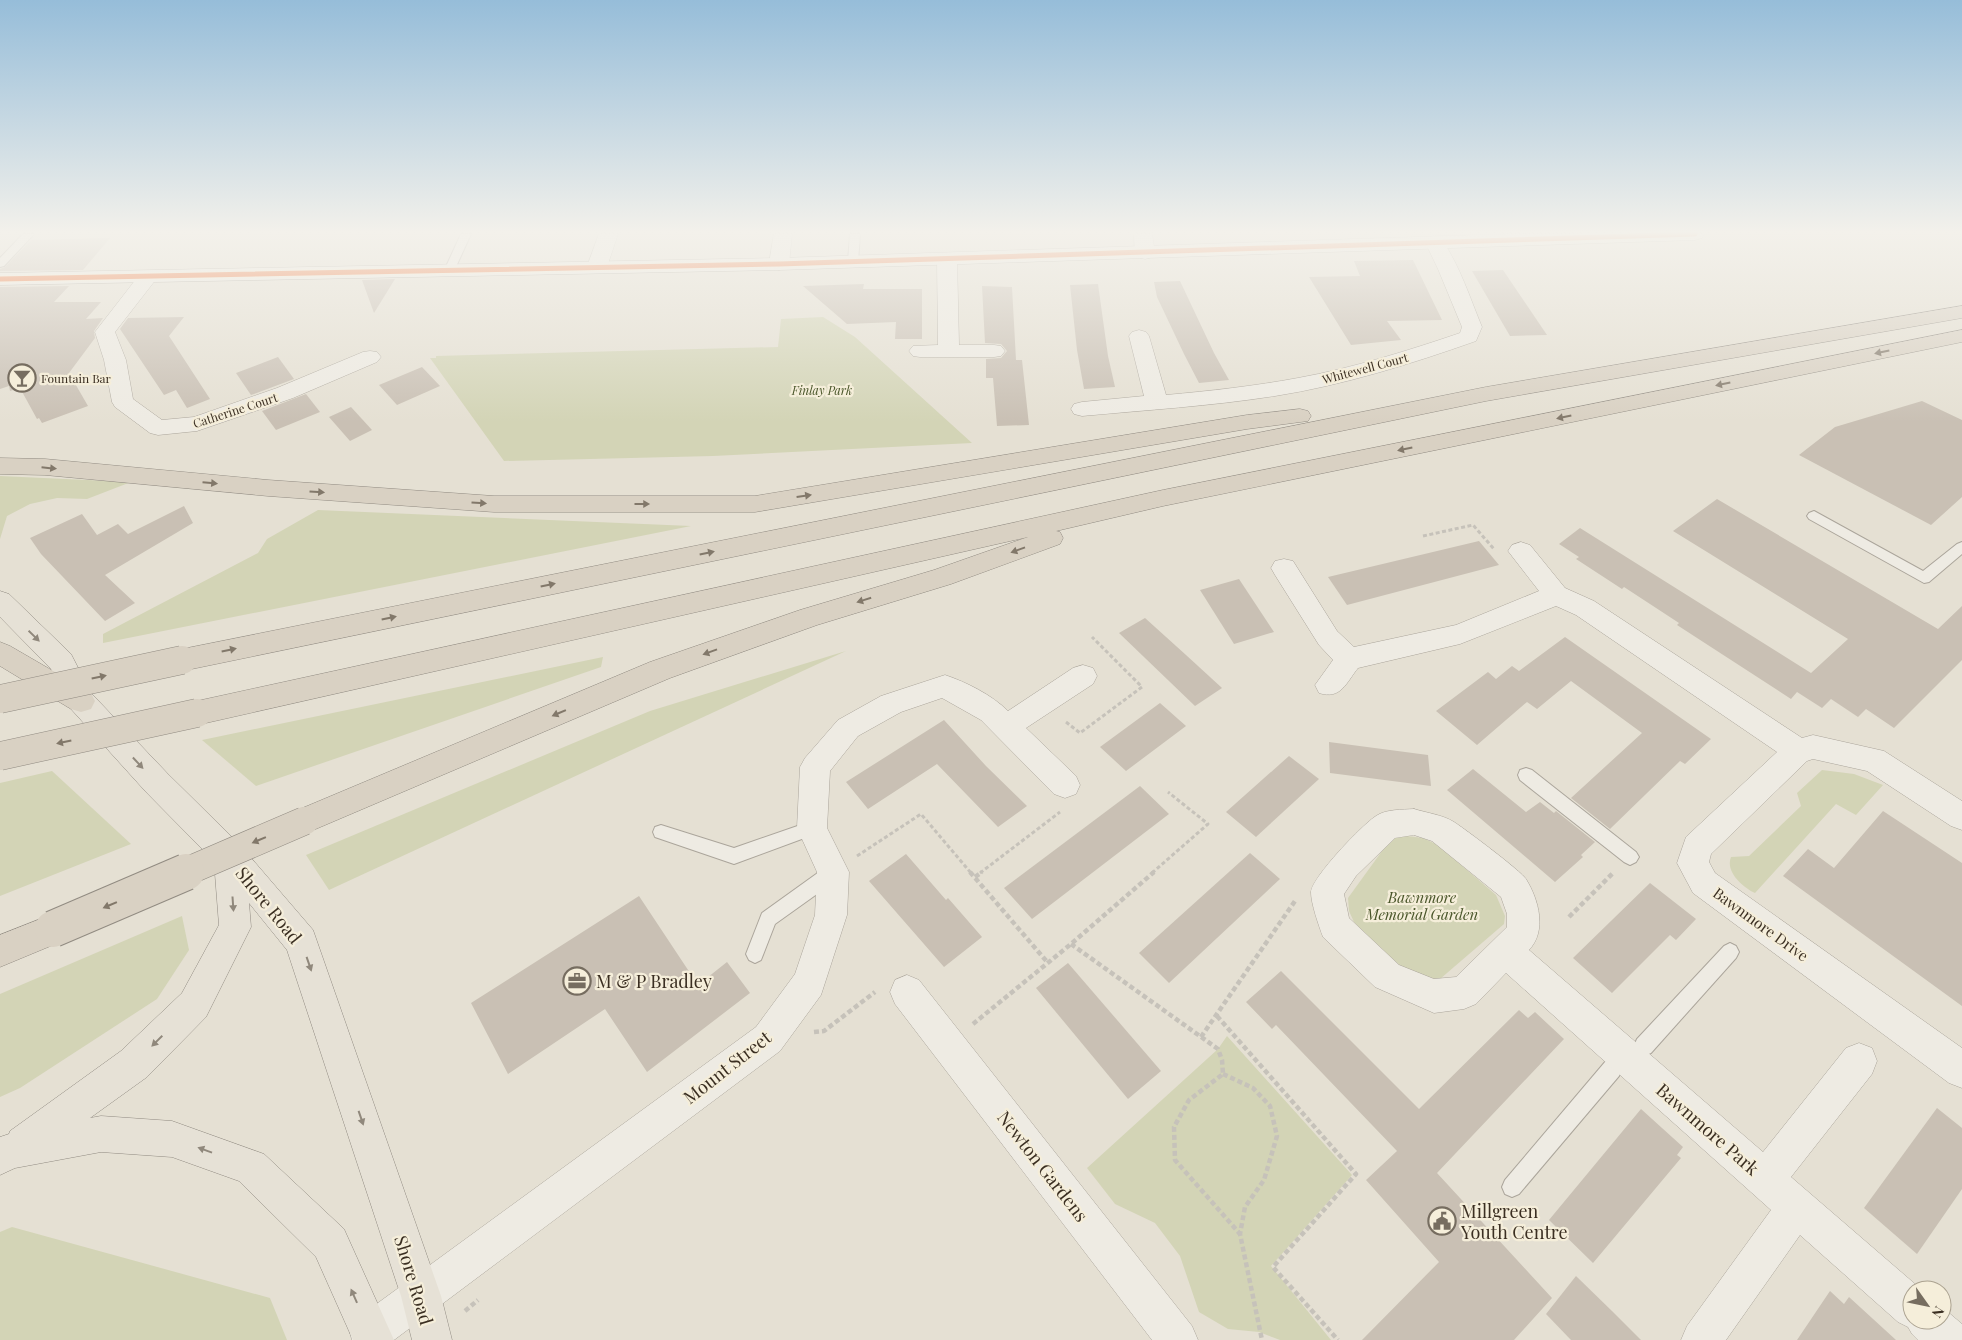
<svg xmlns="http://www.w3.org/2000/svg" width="1962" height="1340" viewBox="0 0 1962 1340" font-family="'Playfair Display',serif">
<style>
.green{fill:#d3d4b6}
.building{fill:#c9c0b4}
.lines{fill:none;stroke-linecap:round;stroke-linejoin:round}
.lane-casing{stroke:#aba59b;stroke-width:2}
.street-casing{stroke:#aba59b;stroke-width:1}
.secondary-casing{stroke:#9b958b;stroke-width:1}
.primary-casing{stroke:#918b82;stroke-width:1}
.highway-casing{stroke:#918b82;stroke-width:1}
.path-far1{stroke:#c6c2ba;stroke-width:3;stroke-dasharray:4 2.5;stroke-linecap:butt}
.path{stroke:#c6c2ba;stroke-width:4.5;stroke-dasharray:5 3;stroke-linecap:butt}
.lane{fill:#eeebe3;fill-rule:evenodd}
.street{fill:#eeebe3;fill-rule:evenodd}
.secondary{fill:#eeebe3;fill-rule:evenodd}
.primary{fill:#e6e1d6;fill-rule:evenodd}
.highway{fill:#d9d1c3;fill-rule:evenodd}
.highway-bridge-far1-casing{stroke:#918b82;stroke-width:29;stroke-linecap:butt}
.highway-bridge-casing{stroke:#918b82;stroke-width:38;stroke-linecap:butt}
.highway-bridge-far1{stroke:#d9d1c3;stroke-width:28}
.highway-bridge{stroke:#d9d1c3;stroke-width:36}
.bus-1-casing{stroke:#f5eeda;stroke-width:8}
.bus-1{stroke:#f26522;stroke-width:5}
.oneway{fill:#82786a}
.oneway2{fill:#90887c}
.labels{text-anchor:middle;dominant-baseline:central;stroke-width:4.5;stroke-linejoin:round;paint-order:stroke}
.far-street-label{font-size:12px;fill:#3b2f22;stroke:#f5eeda}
.far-poi-label{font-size:12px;fill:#3b2f22;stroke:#f5eeda;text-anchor:start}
.far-park-label{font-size:12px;font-style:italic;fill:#4a562a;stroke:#f5eeda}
.park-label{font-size:15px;font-style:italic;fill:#4a562a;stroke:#f5eeda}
.street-label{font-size:15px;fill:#3b2f22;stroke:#f5eeda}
.near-street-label{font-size:18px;fill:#3b2f22;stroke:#f5eeda}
.near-poi-label{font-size:18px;fill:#3b2f22;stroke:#f5eeda;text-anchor:start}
</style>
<rect width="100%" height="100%" fill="#e5e0d3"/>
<!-- green -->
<g class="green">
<polygon points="823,317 855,337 972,443 713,456 504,461 430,358 436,358 436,356 778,347 781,319"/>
<polygon points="0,476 131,482 87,499 57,498 30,504 7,516 0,539"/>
<polygon points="318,510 691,526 103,643 103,634 258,553 267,539"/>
<polygon points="846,651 329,890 306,855 650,711"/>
<polygon points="603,657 601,667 256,786 202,740"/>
<path d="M 1822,770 L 1854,774 L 1883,785 L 1856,815 L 1836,804 L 1755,893 C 1743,887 1725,872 1731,857 L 1749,856 L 1801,806 L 1797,793 Z"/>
<polygon points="52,771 131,844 0,896 0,783"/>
<polygon points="1399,835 1423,838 1438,845 1496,895 1505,916 1504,924 1440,979 1414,978 1402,972 1354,922 1349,911 1348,898 1390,840"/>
<polygon points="182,916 189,950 157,999 20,1088 0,1097 0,994"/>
<polygon points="1227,1036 1352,1175 1271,1266 1331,1340 1280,1340 1259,1332 1228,1329 1199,1312 1180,1256 1155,1223 1115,1204 1087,1168 1218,1049"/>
<polygon points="12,1227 270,1298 287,1340 0,1340 0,1232"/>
</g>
<!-- building -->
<g class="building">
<polygon points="110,238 83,270 0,271 0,269 5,267 31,240"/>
<polygon points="1413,260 1442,320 1387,321 1401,340 1351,345 1309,277 1360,276 1354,261"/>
<polygon points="1503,270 1547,335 1510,336 1472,271"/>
<polygon points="395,279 374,313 362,280"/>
<polygon points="1180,281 1214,353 1229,380 1199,383 1184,354 1157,297 1154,282"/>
<polygon points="864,284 863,289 922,289 922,339 895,339 896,322 847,324 803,286"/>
<polygon points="1098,284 1108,356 1115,387 1084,389 1077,350 1070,285"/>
<polygon points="69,286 54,302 101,302 86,319 103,318 94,331 95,338 69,373 88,406 42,423 39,418 37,419 20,388 10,391 9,386 0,389 0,287"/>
<polygon points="982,286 1012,287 1016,360 1022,360 1029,425 997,426 993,378 986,378 986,359 1001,358 1007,351 1001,344 985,343"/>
<polygon points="184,317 169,336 210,399 187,408 176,390 164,395 120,329 128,318"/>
<polygon points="278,357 294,379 251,395 236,373"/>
<polygon points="422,367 440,386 397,405 379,385"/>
<polygon points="306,394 320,412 276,430 262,411"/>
<polygon points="1922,401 1962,420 1962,497 1931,525 1799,455 1835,427"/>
<polygon points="351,407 372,430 350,441 329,417"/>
<polygon points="1717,499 1938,629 1962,606 1962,660 1894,728 1866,709 1858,717 1831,699 1822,708 1797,692 1791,699 1677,625 1679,623 1624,587 1622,589 1576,559 1579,557 1559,544 1580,528 1811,673 1848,639 1673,531"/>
<polygon points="184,506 193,523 105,575 135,603 105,621 41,554 30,538 82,514 97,535 118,524 128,534"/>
<polygon points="1479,541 1499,565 1347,605 1328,577"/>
<polygon points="1239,579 1274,632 1234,644 1200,590"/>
<polygon points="1145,618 1186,655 1222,688 1195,706 1119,633"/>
<polygon points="1565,637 1711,739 1685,764 1680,761 1610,829 1571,798 1642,733 1571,681 1537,709 1527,702 1477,745 1436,711 1488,672 1496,679 1512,666 1519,671"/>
<polygon points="1160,703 1186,726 1126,771 1100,747"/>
<polygon points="944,720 986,766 1027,806 998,827 937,764 868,809 846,782"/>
<polygon points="1329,742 1428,755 1431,786 1330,773"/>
<polygon points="1289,756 1319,779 1256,837 1226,812"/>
<polygon points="1473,769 1526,812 1540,802 1554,813 1556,811 1595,842 1581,855 1583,857 1555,882 1447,790"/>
<polygon points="1140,786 1169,814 1032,919 1004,888"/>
<polygon points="1883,811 1962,863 1962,1006 1783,876 1808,849 1834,868"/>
<polygon points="1250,853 1280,879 1169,983 1139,953"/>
<polygon points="906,854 946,900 948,898 982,937 944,967 869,881"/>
<polygon points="1650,883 1696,919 1676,940 1670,935 1612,993 1573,958"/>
<polygon points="639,896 698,985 727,962 750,993 647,1072 605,1009 508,1074 471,1003"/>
<polygon points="1068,963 1161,1071 1128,1099 1036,988"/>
<polygon points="1281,971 1419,1109 1519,1010 1528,1018 1535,1012 1564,1039 1437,1173 1552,1298 1514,1340 1362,1340 1439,1262 1366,1180 1397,1151 1276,1025 1272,1029 1246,1002"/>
<polygon points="1937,1108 1962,1128 1962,1189 1917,1254 1864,1208"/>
<polygon points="1641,1109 1683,1147 1677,1155 1681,1158 1593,1263 1549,1220"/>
<polygon points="1576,1276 1614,1313 1641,1340 1571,1340 1546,1314"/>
<polygon points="1830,1291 1844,1304 1849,1297 1896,1340 1797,1340"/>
</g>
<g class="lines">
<!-- lane casing -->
<g class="lane-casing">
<g id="lane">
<polygon points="23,234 34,234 4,266 0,267 0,258"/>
<polygon points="461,234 471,234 454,271 449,274 445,273 444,271"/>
<polygon points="850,234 860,234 858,262 853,265 848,262"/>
<polygon points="1814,511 1923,571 1957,544 1962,542 1962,554 1929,582 1924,583 1809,519 1807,516 1809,513"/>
<polygon points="1526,768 1532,770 1636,852 1639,857 1636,862 1630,865 1624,862 1520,780 1518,775 1520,770"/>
<polygon points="812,821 818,823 820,828 818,833 734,864 655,837 653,832 655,827 661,825 734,848"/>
<polygon points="832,865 838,867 841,873 838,879 775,924 761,960 755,963 749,960 746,954 762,913 826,867"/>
<polygon points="1730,943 1736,946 1739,952 1736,958 1651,1053 1644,1056 1637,1053 1634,1046 1637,1039 1724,946"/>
<polygon points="1612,1059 1619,1062 1622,1069 1619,1076 1519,1194 1512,1197 1505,1194 1502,1187 1505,1180 1605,1062"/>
</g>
</g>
<!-- street casing -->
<g class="street-casing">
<g id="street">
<polygon points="599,234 618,234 607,267 604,271 597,273 590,271 587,267"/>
<polygon points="774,234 792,234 789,264 786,268 779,270 772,268 769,264"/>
<polygon points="1134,234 1152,234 1155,253 1152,257 1145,259 1138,257 1135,253"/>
<path d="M 1435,238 L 1442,240 C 1460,266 1470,298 1482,327 L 1476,341 C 1411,364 1344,385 1275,396 C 1211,406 1146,410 1082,416 L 1074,414 L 1071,409 L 1074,404 L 1082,402 L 1144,396 L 1129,336 L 1132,332 L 1139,330 L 1146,332 L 1149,336 L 1166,395 C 1210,391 1255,386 1298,378 C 1353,368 1407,351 1460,333 L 1462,327 L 1438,269 L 1426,244 L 1428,240 Z"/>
<polygon points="947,253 954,255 957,259 959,345 994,345 1001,346 1005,351 1001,356 994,357 920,357 913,356 909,351 913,346 938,345 937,259 940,255"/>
<polygon points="147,272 154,274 157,278 115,332 126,360 133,399 162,420 194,417 277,388 363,352 370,351 377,352 381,357 377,362 293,398 197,431 158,435 150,433 115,407 112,402 104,360 95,332 140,274"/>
<path d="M 1521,542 L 1530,545 L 1565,588 L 1594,601 L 1802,738 L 1813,735 L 1884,751 L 1962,801 L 1962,830 L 1951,826 L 1867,771 L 1813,759 L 1807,761 L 1711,854 L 1709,862 L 1715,873 L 1962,1048 L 1962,1088 L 1949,1083 L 1693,893 L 1677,863 L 1686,837 L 1777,752 L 1576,615 L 1556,606 L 1460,644 L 1358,668 C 1346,683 1341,700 1319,693 L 1315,685 L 1333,660 L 1319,645 L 1275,575 L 1271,568 L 1275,561 L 1284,559 L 1293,561 L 1337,631 L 1354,647 L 1456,625 L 1539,591 L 1508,551 L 1512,545 Z"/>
<path d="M 1083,665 L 1093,668 L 1097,676 L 1093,684 L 1026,728 L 1076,776 L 1080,785 L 1076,794 L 1065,798 L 1054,794 L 981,720 L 942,698 L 901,712 L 858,736 L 830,771 L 827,828 L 849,872 L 847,915 L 821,995 L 780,1051 L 394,1340 L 352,1340 L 350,1333 L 356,1319 L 756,1027 L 795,974 L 815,915 L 817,872 L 797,828 L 800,767 L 805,758 L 838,720 L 881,696 L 945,675 C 966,682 992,695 1008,711 L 1073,668 Z"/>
<path d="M 1414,809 C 1427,813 1443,815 1454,822 C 1465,829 1521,871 1526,879 C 1539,900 1547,931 1529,950 L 1763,1152 L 1846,1048 L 1859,1043 L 1872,1048 L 1877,1061 L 1872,1074 L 1791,1177 L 1922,1290 L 1912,1290 L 1912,1320 L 1942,1320 L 1942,1307 L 1962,1324 L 1962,1340 L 1918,1340 L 1912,1334 L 1908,1327 L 1898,1322 L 1800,1235 L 1726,1340 L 1681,1340 L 1687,1326 L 1771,1210 L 1506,973 L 1476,1004 L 1464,1009 L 1434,1013 L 1375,987 L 1323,937 C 1319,926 1311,904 1311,892 C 1312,877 1363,824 1376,816 C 1386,809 1402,810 1414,809 ZM 1414,835 L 1432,841 L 1501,897 L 1507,914 L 1507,927 L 1456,977 L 1434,979 L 1399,965 L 1349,918 L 1344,894 L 1356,876 L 1395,838 Z"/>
<polygon points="907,975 919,980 1192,1326 1198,1340 1152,1340 895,1004 890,992 895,980"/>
</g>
</g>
<!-- secondary casing -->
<g class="secondary-casing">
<polygon id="secondary" points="1507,234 1704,234 1702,238 1695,240 779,270 0,285 0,273 779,258"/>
</g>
<!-- primary casing -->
<g class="primary-casing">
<polygon id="primary" points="0,591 9,594 71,654 91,693 168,774 240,845 313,930 441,1296 452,1340 412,1340 401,1296 287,950 249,903 251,927 206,1017 147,1077 90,1118 101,1116 172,1121 264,1154 344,1229 394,1340 353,1340 316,1257 239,1181 172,1157 101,1152 15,1168 0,1175 0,1137 9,1134 10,1131 121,1051 182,993 219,925 214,861 146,792 71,709 51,669 0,617"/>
</g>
<!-- highway casing -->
<g class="highway-casing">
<g id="highway">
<polygon points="1962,306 1962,318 1486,401 182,671 172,668 168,660 172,652 182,649 1486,387"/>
<polygon points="1962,330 1962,342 1163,506 1056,531 1060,532 1063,538 1060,544 951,584 817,625 670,678 304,834 293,830 289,821 293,812 650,662 800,610 934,570 1028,537 197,725 187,721 183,713 187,705 197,701 1163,490"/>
<polygon points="1300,409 1308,411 1311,416 1308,421 1247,429 755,512 494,512 268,496 45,475 0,474 0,458 45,459 268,480 494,496 755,496 1247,415"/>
<polygon points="0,642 10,646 91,693 95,701 91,709 81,712 71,709 0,666"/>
<polygon points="53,914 65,918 69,929 65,940 0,967 0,935"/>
</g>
</g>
<!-- path-far1 -->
<g class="path-far1">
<polyline points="1423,536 1473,525 1494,549"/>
<polyline points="1066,722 1080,733 1142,687 1092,637"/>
<polyline points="857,856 921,814 971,873"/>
<polyline points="980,873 1060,812"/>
<polyline points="1152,873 1208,824 1168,792"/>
</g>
<!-- path -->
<g class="path">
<polyline points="970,872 1048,963"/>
<polyline points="975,877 982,872"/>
<polyline points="1569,917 1613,873"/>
<polyline points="1071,944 1218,1049 1222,1060 1223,1074 1189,1100 1174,1127 1175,1160 1240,1234"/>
<polyline points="1217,1016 1356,1174 1273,1267 1338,1340"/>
<polyline points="973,1024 1071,944 1154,872"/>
<polyline points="814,1032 824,1031 875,992"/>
<polyline points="1201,1037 1295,901"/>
<polyline points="1223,1074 1253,1088 1270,1106 1277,1136 1264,1180 1245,1207 1240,1234 1262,1340"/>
<polyline points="465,1311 478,1300"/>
</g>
<!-- lane -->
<use href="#lane" class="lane"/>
<!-- street -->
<use href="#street" class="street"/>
<!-- secondary -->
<use href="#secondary" class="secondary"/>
<!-- primary -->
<use href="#primary" class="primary"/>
<!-- highway -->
<use href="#highway" class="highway"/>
<!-- highway-bridge-far1 casing -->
<g class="highway-bridge-far1-casing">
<g id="highway-bridge-far1">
<polyline points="0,699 182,660"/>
<polyline points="0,756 197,713"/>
<polyline points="183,873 304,821"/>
</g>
</g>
<!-- highway-bridge casing -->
<g class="highway-bridge-casing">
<polyline id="highway-bridge" points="53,929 186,872"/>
</g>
<!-- highway-bridge-far1 -->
<use href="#highway-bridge-far1" class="highway-bridge-far1"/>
<!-- highway-bridge -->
<use href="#highway-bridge" class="highway-bridge"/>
<!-- bus-1 casing -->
<g class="bus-1-casing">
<polyline id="bus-1" points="0,279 779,264 1695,234"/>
</g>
<!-- bus-1 -->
<use href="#bus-1" class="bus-1"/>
</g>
<!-- one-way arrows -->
<defs><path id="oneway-solid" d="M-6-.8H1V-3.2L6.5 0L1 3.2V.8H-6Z" transform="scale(1.25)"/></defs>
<g class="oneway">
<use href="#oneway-solid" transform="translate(1882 352) rotate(168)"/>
<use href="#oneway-solid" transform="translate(1723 384) rotate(168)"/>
<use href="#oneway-solid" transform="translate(1564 417) rotate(168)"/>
<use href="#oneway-solid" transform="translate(1405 449) rotate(168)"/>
<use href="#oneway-solid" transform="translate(49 468) rotate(6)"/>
<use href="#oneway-solid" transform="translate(210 483) rotate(5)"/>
<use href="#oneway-solid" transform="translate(317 492) rotate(4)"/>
<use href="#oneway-solid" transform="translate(804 496) rotate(-8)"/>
<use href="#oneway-solid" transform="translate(479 503) rotate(4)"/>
<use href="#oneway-solid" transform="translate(642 504)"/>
<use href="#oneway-solid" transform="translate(1018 550) rotate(160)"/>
<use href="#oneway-solid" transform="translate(707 553) rotate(-12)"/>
<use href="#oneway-solid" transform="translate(548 585) rotate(-12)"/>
<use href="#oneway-solid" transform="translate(864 600) rotate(163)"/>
<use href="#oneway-solid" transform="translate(389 618) rotate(-12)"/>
<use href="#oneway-solid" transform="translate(229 650) rotate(-12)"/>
<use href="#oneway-solid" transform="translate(710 652) rotate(160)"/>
<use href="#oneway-solid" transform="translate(99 677) rotate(-12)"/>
<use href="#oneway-solid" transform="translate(559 713) rotate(157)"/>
<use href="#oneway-solid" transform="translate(64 742) rotate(168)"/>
<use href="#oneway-solid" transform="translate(259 840) rotate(157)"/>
<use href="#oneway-solid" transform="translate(110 905) rotate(157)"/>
</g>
<g class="oneway2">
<use href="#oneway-solid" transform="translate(34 636) rotate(44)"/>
<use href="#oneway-solid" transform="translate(138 763) rotate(47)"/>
<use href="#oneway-solid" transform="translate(233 904) rotate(86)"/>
<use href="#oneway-solid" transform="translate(309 964) rotate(71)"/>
<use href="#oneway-solid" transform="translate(157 1041) rotate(135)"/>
<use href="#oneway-solid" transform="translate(361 1118) rotate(71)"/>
<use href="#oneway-solid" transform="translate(205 1150) rotate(-160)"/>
<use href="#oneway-solid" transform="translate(354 1296) rotate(-114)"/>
</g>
<!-- sky -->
<linearGradient id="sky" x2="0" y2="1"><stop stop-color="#96bdd9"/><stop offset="0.55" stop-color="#f3f1eb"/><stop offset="1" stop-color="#f3f1eb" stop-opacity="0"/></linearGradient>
<rect width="1962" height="422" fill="url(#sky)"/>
<!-- icons -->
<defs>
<g id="bar-ring" transform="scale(1.4375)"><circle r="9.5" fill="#f5eeda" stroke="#766d60" stroke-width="1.5"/><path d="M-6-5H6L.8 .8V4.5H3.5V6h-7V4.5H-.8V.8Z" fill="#766d60"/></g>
<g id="office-ring" transform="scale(1.4375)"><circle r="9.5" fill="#f5eeda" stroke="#766d60" stroke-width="1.5"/><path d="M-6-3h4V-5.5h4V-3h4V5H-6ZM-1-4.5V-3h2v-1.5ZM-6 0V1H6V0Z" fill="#766d60"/></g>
<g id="civic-ring" transform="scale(1.4375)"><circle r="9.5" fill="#f5eeda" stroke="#766d60" stroke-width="1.5"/><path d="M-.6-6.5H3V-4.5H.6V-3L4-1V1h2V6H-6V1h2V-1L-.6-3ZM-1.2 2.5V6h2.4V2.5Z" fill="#766d60"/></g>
</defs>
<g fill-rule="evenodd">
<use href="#bar-ring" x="22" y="378"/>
<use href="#office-ring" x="577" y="981"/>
<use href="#civic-ring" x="1442" y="1221"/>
</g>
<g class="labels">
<!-- far-street labels -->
<g class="far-street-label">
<text transform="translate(1365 368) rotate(-15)">Whitewell Court</text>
<text transform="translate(235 410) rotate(-18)">Catherine Court</text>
</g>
<!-- far-poi labels -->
<g class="far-poi-label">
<text x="41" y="378">Fountain Bar</text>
</g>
<!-- far-park labels -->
<g class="far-park-label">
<text x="822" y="390">Finlay Park</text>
</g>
<!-- park labels -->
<g class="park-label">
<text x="1422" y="897">Bawnmore<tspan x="1422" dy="17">Memorial Garden</tspan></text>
</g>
<!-- street labels -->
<g class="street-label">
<text transform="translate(1761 924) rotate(36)">Bawnmore Drive</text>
</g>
<!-- near-street labels -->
<g class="near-street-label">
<text transform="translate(269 905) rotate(51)">Shore Road</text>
<text transform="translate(727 1067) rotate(-38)">Mount Street</text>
<text transform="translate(1708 1129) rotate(41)">Bawnmore Park</text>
<text transform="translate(1043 1166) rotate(52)">Newton Gardens</text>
<text transform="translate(414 1280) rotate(73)">Shore Road</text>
</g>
<!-- near-poi labels -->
<g class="near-poi-label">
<text x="596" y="981">M &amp; P Bradley</text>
<text x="1461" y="1211">Millgreen<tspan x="1461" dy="21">Youth Centre</tspan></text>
</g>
</g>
<!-- north arrow -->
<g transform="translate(1927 1305) rotate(123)"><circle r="24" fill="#f5eeda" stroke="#aba290"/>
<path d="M0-4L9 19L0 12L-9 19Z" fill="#766d60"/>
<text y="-8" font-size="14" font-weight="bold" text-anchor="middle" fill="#3b2f22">N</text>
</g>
</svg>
